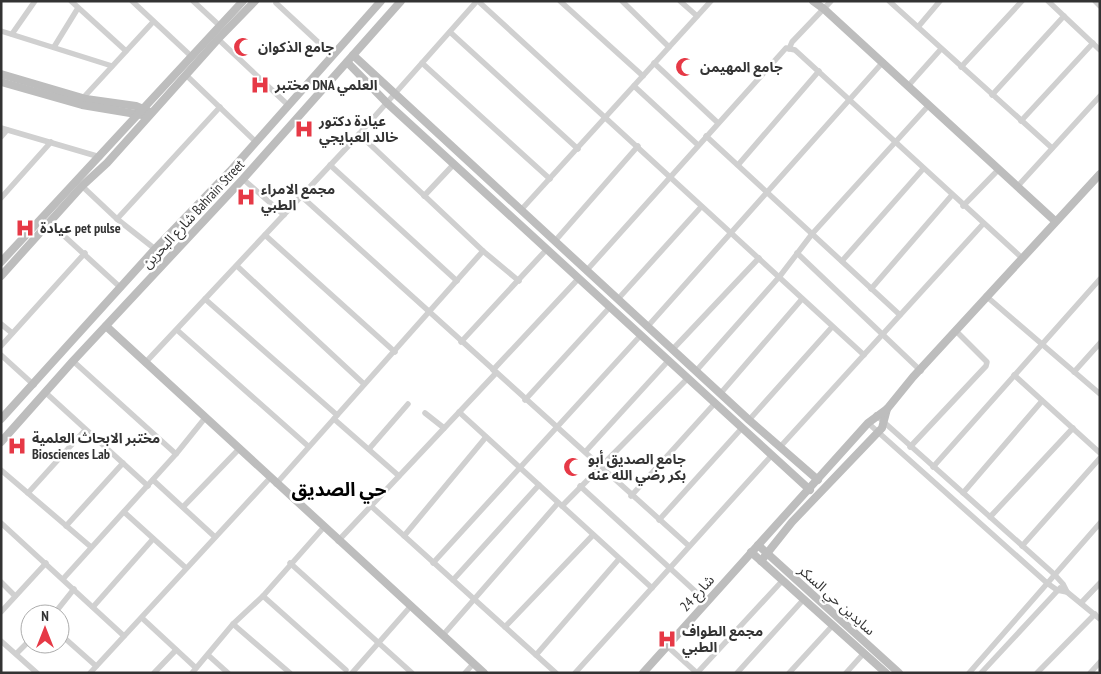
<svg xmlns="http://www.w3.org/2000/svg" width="1101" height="674" viewBox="0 0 1101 674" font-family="'PT Sans Narrow','Noto Sans Arabic',sans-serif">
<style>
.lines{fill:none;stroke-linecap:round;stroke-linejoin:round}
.street{stroke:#d0d0d0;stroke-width:5.5}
.secondary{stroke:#bdbdbd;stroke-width:8}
.labels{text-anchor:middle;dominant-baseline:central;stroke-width:5;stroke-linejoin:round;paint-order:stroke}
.poi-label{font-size:14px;font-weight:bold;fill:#333;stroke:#fff;text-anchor:start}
.street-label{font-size:14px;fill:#333;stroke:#fff}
.district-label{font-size:19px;font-weight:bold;fill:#000;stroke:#fff}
</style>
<rect width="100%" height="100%" fill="#fff"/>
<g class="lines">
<!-- street -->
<g class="street">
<polyline points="71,1 126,51"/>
<polyline points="132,1 191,56"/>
<polyline points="193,1 220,26"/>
<polyline points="478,1 864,355"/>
<polyline points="560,1 643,76"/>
<polyline points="622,1 669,47"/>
<polyline points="680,1 697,16"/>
<polyline points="889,1 1052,148"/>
<polyline points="1048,1 1100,50"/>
<polyline points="1095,1 1100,6"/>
<polyline points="276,3 332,55"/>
<polyline points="918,27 940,1"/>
<polyline points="1,31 112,66"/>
<polyline points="450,32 578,149"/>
<polyline points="12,34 35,1"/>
<polyline points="218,39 288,105"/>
<polyline points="54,47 78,8"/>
<polyline points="789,49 792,42 831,1"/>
<polyline points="422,63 550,179"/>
<polyline points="654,63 718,123"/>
<polyline points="961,67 1022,1"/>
<polyline points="186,75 255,141"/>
<polyline points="634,86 698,145"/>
<polyline points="908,86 941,49"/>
<polyline points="992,95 1064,16"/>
<polyline points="83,98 153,22"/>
<polyline points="1021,121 1093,43"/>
<polyline points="1,128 100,157"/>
<polyline points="359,134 483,251 519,281"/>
<polyline points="706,136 900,315"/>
<polyline points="1,137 7,130"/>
<polyline points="330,165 457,281"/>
<polyline points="738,165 819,71"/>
<polyline points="243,179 284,215"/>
<polyline points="82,186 117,219 155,249"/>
<polyline points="1017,187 1100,96"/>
<polyline points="301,196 689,546"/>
<polyline points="424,196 454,164"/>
<polyline points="1,198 51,142"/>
<polyline points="963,206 999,169"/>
<polyline points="521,210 711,1"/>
<polyline points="117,219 220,107"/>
<polyline points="50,223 121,288"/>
<polyline points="265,235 395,352"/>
<polyline points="555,241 638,146"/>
<polyline points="797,253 921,371"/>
<polyline points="842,261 923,169"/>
<polyline points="237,266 364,384"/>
<polyline points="587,270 786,48 795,50 1021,257"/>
<polyline points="871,289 952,195"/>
<polyline points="986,296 1100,394"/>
<polyline points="205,299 337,415"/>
<polyline points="618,299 701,207"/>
<polyline points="1,324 12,333"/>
<polyline points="648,326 883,62"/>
<polyline points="177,330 308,446"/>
<polyline points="461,342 547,249"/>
<polyline points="1,346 85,253"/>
<polyline points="673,349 759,258"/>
<polyline points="1,355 34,385"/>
<polyline points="73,361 176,454"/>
<polyline points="145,363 352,142 477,1"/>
<polyline points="493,370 579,278"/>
<polyline points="696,371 780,276 812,234 929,105"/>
<polyline points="1074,372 1100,343"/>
<polyline points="1014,375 1100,453"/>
<polyline points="46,393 148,486"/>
<polyline points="720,394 802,299"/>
<polyline points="525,400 610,307"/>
<polyline points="459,412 652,588"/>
<polyline points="425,413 444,428"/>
<polyline points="876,415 1054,574 1063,584 1067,592"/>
<polyline points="334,419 399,476"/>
<polyline points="749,420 832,327"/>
<polyline points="868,423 1047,583 1057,590 1067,592 1100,619"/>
<polyline points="780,447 983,224"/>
<polyline points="910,447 986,366 987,362 956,331"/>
<polyline points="369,449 408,404"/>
<polyline points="586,451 669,360"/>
<polyline points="933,467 1100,279"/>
<polyline points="1,470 91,547"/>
<polyline points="153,480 215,537"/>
<polyline points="276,484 483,251"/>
<polyline points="580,486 707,602"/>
<polyline points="28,493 85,430"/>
<polyline points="963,493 1042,401"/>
<polyline points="631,496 715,403"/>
<polyline points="371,506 556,673"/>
<polyline points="562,506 688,378"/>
<polyline points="183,507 238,450"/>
<polyline points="124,512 186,568"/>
<polyline points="990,517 1073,428"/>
<polyline points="659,520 742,428"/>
<polyline points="1,523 124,636"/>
<polyline points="66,526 123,463"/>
<polyline points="404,536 486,437"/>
<polyline points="338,541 496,373"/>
<polyline points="1022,546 1100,458"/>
<polyline points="290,563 412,673"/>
<polyline points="433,563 641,335"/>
<polyline points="63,579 176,454 205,418"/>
<polyline points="453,580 539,485"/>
<polyline points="1,582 15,596"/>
<polyline points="263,596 346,670"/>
<polyline points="1081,603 1100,583"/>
<polyline points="93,607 153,539"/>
<polyline points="1,612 46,563"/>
<polyline points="54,614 74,589"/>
<polyline points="142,618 196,668"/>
<polyline points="233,624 290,673"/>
<polyline points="505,627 593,535"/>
<polyline points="60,634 96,666"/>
<polyline points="443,635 558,503"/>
<polyline points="1,641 37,673"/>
<polyline points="667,646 697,673"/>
<polyline points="17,653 30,640"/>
<polyline points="208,655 228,673"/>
<polyline points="536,655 619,559"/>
<polyline points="90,673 270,478"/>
<polyline points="154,673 176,650"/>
<polyline points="192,673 233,624 263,596 324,527"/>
<polyline points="352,673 410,607"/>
<polyline points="465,673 473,664"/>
<polyline points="575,673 772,455"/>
<polyline points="697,673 783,580"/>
<polyline points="737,673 804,599"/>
<polyline points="789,673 833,625"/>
<polyline points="846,673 864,653"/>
<polyline points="969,673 1100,523"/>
<polyline points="981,673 1060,588"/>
<polyline points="1037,673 1095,614"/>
<polyline points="1090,673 1100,662"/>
</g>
<!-- secondary -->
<g class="secondary">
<polyline points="813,1 824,9 1055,221"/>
<polyline points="353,55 749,420 818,480"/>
<polyline points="347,62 387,103 810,490"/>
<polyline points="1,74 86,99 136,106 148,111"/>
<polyline points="1,82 82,105 142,115"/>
<polyline points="1,262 243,1"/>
<polyline points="1,276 82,186 107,163 218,39 255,1"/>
<polyline points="106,326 484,673"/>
<polyline points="1,419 155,249 233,168 381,1"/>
<polyline points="1,442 73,361 243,179 401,1"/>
<polyline points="758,545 899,673"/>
<polyline points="751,552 886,673"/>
<polyline points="761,561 792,522 882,428 887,409"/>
<polyline points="643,673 868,423 887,409 913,377 1100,174"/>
</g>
</g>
<!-- icons -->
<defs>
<g id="mosque-bare" transform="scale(1.5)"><path d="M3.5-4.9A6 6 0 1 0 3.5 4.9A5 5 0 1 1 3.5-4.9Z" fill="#e63946" stroke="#fff" stroke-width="2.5" paint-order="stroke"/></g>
<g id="hospital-bare" transform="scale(1.5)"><path d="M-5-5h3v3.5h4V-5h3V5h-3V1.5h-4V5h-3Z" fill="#e63946" stroke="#fff" stroke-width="2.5" paint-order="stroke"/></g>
</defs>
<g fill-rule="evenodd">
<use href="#mosque-bare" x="243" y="47"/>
<use href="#mosque-bare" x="685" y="67"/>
<use href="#hospital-bare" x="260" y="85"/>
<use href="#hospital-bare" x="304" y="129"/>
<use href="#hospital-bare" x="246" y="197"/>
<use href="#hospital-bare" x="25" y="228"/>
<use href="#hospital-bare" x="17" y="446"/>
<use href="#mosque-bare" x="573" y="467"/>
<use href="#hospital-bare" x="667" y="639"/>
</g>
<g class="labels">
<!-- poi labels -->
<g class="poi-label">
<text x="258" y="47">جامع الذكوان</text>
<text x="700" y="67">جامع المهيمن</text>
<text x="275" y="85">مختبر DNA العلمي</text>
<text x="319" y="121">عيادة دكتور<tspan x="319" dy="16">خالد العبايجي</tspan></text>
<text x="261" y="189">مجمع الامراء<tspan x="261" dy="16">الطبي</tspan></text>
<text x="40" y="228">عيادة pet pulse</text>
<text x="32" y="438">مختبر الابحاث العلمية<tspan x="32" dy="16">Biosciences Lab</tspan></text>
<text x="588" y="459">جامع الصديق أبو<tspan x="588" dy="16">بكر رضي الله عنه</tspan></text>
<text x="682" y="631">مجمع الطواف<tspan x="682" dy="16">الطبي</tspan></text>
</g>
<!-- street labels -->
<g class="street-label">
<text transform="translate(193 214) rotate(-47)">شارع البحرين Bahrain Street</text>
<text transform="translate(697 593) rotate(-48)">شارع 24</text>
<text transform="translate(837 600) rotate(42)">سايدين حي السكر</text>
</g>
<!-- district labels -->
<g class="district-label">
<text x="339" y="489">حي الصديق</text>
</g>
</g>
<!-- border -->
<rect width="1101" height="674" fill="none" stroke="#333333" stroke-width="5"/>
<!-- north arrow -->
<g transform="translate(45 629)"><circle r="24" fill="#ffffff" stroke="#adadad"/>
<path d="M0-4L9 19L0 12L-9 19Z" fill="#e63946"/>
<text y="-8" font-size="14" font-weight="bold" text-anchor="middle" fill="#333333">N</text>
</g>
</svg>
